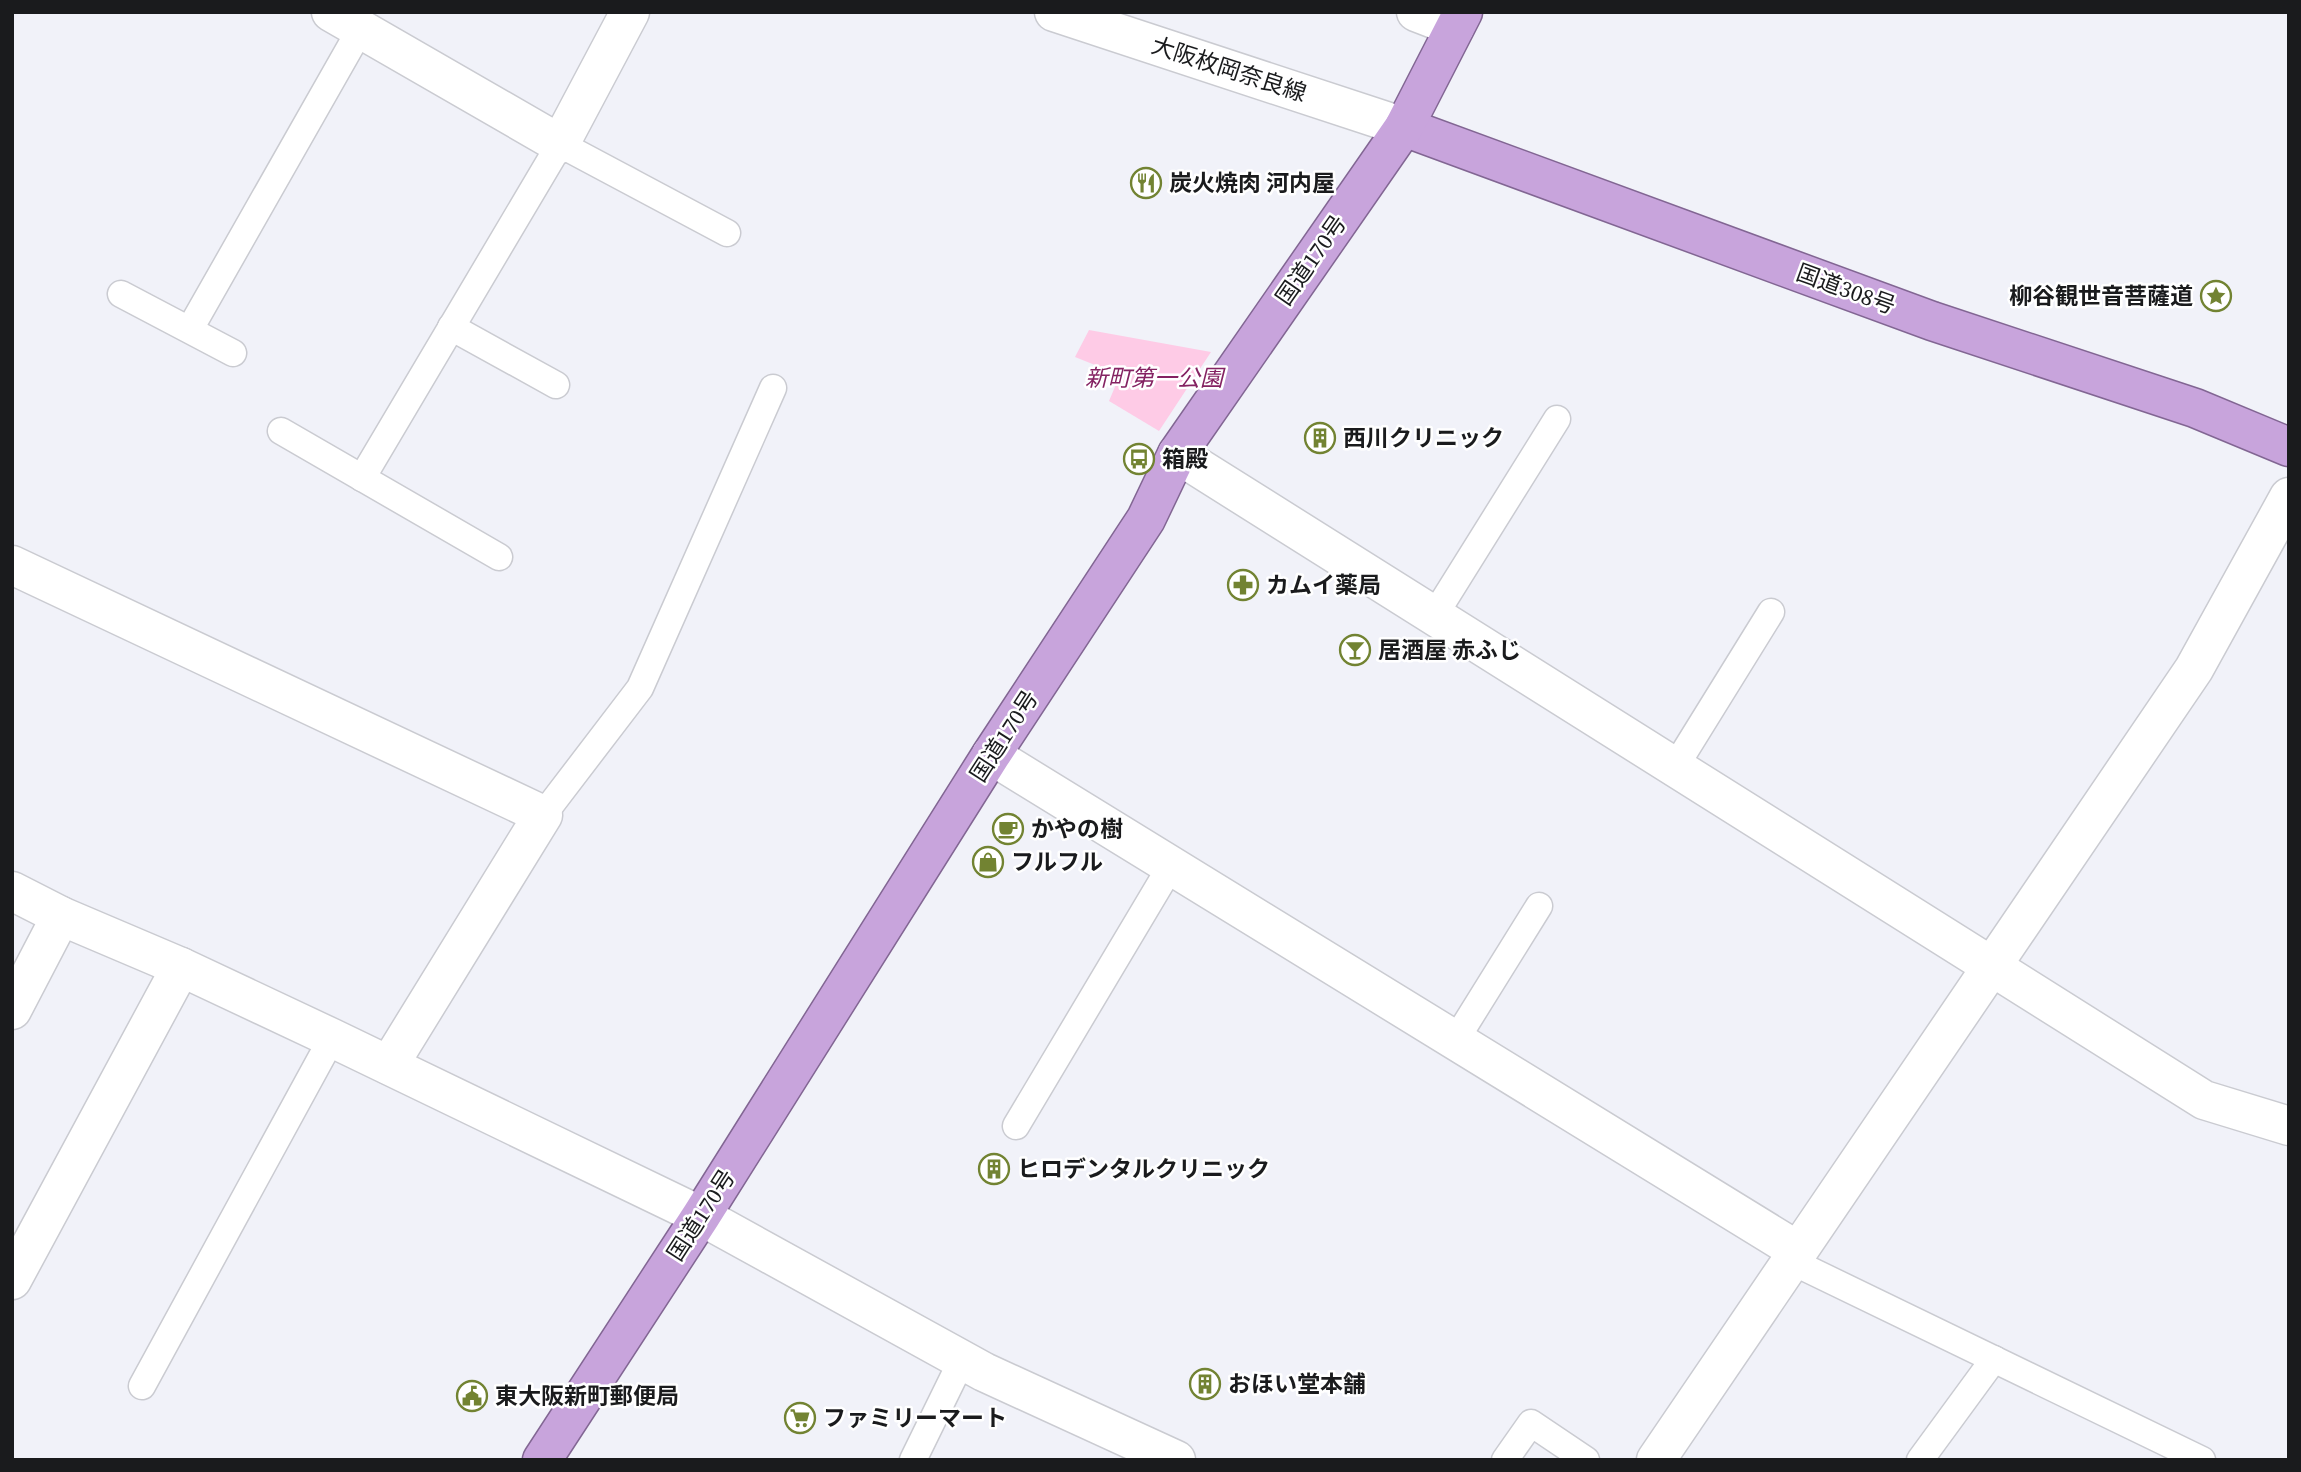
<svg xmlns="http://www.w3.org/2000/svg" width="2301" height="1472" viewBox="0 0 2301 1472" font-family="'Source Serif 4','Noto Sans JP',serif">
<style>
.green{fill:#fecbe6}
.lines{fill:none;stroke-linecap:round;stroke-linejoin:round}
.service-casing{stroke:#cacbd1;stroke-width:29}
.minor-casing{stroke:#cacbd1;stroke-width:41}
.secondary-casing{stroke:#cacbd1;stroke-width:41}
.trunk-casing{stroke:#826693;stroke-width:41}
.service{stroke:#fff;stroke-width:26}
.minor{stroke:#fff;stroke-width:38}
.secondary{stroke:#fff;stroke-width:38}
.trunk{stroke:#c8a4dc;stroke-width:38}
.labels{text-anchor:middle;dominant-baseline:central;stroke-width:5;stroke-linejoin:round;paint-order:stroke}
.street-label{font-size:23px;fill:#1a1b1d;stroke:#fff}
.poi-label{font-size:23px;font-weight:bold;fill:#1a1b1d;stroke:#fff;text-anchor:start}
.park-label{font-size:23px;font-style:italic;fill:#842262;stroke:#fff}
</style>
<rect width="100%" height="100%" fill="#f1f2f9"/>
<!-- green -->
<polygon class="green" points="1089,330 1211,352 1159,431 1109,401 1120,375 1075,357"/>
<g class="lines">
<!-- service casing -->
<g class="service-casing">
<g id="service">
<polyline points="121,294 233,353"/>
<polyline points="451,327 556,385"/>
<polyline points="190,329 360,30"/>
<polyline points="281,431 499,557"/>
<polyline points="362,478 560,144 727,233"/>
<polyline points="1434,616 1557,419"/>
<polyline points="1675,767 1771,612"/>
<polyline points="543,815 640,688 773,388"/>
<polyline points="1455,1041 1539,906"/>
<polyline points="1016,1126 1171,866"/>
<polyline points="1791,1261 2202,1460"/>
<polyline points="142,1386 332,1038"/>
<polyline points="913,1460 962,1360"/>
<polyline points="1505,1460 1531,1423 1586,1460"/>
<polyline points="1920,1460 1994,1359"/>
</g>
</g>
<!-- minor casing -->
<g class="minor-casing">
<g id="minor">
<polyline points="331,12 560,144 630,12"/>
<polyline points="1416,12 1455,27"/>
<polyline points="1177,454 2204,1100 2289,1126"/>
<polyline points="12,565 543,815 389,1065"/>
<polyline points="991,755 1798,1251"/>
<polyline points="12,891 61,916 181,967 332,1038 701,1216 984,1372 1176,1460"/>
<polyline points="12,1010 61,916"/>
<polyline points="12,1280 181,967"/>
<polyline points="1656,1460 2194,669 2289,497"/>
</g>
</g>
<!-- secondary casing -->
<g class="secondary-casing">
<polyline id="secondary" points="1054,12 1404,127"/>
</g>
<!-- trunk casing -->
<g class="trunk-casing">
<g id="trunk">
<polyline points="1404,127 1932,321 2195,408 2289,447"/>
<polyline points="542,1460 701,1216 991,755 1146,519 1177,454 1404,127 1463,12"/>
</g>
</g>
<!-- service -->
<use href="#service" class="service"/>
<!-- minor -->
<use href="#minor" class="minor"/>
<!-- secondary -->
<use href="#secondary" class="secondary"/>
<!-- trunk -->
<use href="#trunk" class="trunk"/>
</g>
<!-- icons -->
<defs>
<g id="restaurant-ring" transform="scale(1.575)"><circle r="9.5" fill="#fff" stroke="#728332" stroke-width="1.5"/><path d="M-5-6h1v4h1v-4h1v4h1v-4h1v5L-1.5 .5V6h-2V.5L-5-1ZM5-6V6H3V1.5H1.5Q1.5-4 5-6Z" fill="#728332"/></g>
<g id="sight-ring" transform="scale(1.575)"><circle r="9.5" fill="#fff" stroke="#728332" stroke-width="1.5"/><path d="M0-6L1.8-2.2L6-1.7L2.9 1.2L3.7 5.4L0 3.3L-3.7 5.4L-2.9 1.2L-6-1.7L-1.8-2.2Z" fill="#728332"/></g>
<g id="building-ring" transform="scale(1.575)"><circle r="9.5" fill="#fff" stroke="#728332" stroke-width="1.5"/><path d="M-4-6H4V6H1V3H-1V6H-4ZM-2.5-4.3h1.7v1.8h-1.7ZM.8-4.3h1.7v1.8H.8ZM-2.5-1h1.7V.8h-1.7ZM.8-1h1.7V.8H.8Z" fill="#728332"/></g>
<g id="bus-ring" transform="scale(1.575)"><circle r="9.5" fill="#fff" stroke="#728332" stroke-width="1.5"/><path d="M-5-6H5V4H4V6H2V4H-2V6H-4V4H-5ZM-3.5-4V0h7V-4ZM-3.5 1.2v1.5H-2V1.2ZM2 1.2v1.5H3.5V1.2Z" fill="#728332"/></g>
<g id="pharmacy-ring" transform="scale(1.575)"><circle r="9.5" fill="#fff" stroke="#728332" stroke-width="1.5"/><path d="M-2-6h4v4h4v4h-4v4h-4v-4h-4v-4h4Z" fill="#728332"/></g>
<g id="bar-ring" transform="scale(1.575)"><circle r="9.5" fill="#fff" stroke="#728332" stroke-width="1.5"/><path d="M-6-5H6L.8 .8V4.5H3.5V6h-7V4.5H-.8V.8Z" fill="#728332"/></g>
<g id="cafe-ring" transform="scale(1.575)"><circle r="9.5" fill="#fff" stroke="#728332" stroke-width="1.5"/><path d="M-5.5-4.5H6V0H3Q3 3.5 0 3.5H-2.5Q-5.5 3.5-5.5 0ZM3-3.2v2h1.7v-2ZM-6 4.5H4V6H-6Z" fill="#728332"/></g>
<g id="shop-ring" transform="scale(1.575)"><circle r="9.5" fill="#fff" stroke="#728332" stroke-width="1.5"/><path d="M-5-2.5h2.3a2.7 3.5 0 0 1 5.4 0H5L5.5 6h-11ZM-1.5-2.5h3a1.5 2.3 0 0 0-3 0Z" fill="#728332"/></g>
<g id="civic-ring" transform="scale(1.575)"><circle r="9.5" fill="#fff" stroke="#728332" stroke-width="1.5"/><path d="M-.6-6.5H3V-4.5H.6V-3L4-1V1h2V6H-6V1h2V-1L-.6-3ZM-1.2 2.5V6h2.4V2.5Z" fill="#728332"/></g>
<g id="supermarket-ring" transform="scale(1.575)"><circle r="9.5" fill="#fff" stroke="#728332" stroke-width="1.5"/><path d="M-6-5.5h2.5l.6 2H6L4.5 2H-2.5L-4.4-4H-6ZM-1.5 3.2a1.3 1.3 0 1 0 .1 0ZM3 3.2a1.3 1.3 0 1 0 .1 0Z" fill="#728332"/></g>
</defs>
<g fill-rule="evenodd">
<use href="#restaurant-ring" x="1146" y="183"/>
<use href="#sight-ring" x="2216" y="296"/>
<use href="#building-ring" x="1320" y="438"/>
<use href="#bus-ring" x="1139" y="459"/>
<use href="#pharmacy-ring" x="1243" y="585"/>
<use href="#bar-ring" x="1355" y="650"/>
<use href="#cafe-ring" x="1008" y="829"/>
<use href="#shop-ring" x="988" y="862"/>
<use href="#building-ring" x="994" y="1169"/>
<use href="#building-ring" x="1205" y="1384"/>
<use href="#civic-ring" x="472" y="1396"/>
<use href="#supermarket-ring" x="800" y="1418"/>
</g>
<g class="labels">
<!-- street labels -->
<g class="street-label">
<text transform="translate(1229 69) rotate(18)">大阪枚岡奈良線</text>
<text transform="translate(1311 260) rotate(-55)">国道170号</text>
<text transform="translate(1846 289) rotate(20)">国道308号</text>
<text transform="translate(1004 736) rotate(-57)">国道170号</text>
<text transform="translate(701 1215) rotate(-57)">国道170号</text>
</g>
<!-- poi labels -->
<g class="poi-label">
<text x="1169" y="183">炭火焼肉 河内屋</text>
<text x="2193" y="296" text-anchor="end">柳谷観世音菩薩道</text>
<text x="1343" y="438">西川クリニック</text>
<text x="1162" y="459">箱殿</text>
<text x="1266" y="585">カムイ薬局</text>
<text x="1378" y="650">居酒屋 赤ふじ</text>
<text x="1031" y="829">かやの樹</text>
<text x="1011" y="862">フルフル</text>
<text x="1017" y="1169">ヒロデンタルクリニック</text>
<text x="1228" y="1384">おほい堂本舗</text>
<text x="495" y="1396">東大阪新町郵便局</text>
<text x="823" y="1418">ファミリーマート</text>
</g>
<!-- park labels -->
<g class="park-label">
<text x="1154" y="378">新町第一公園</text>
</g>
</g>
<!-- border -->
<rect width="2301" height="1472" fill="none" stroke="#1a1b1d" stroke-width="28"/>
</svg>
